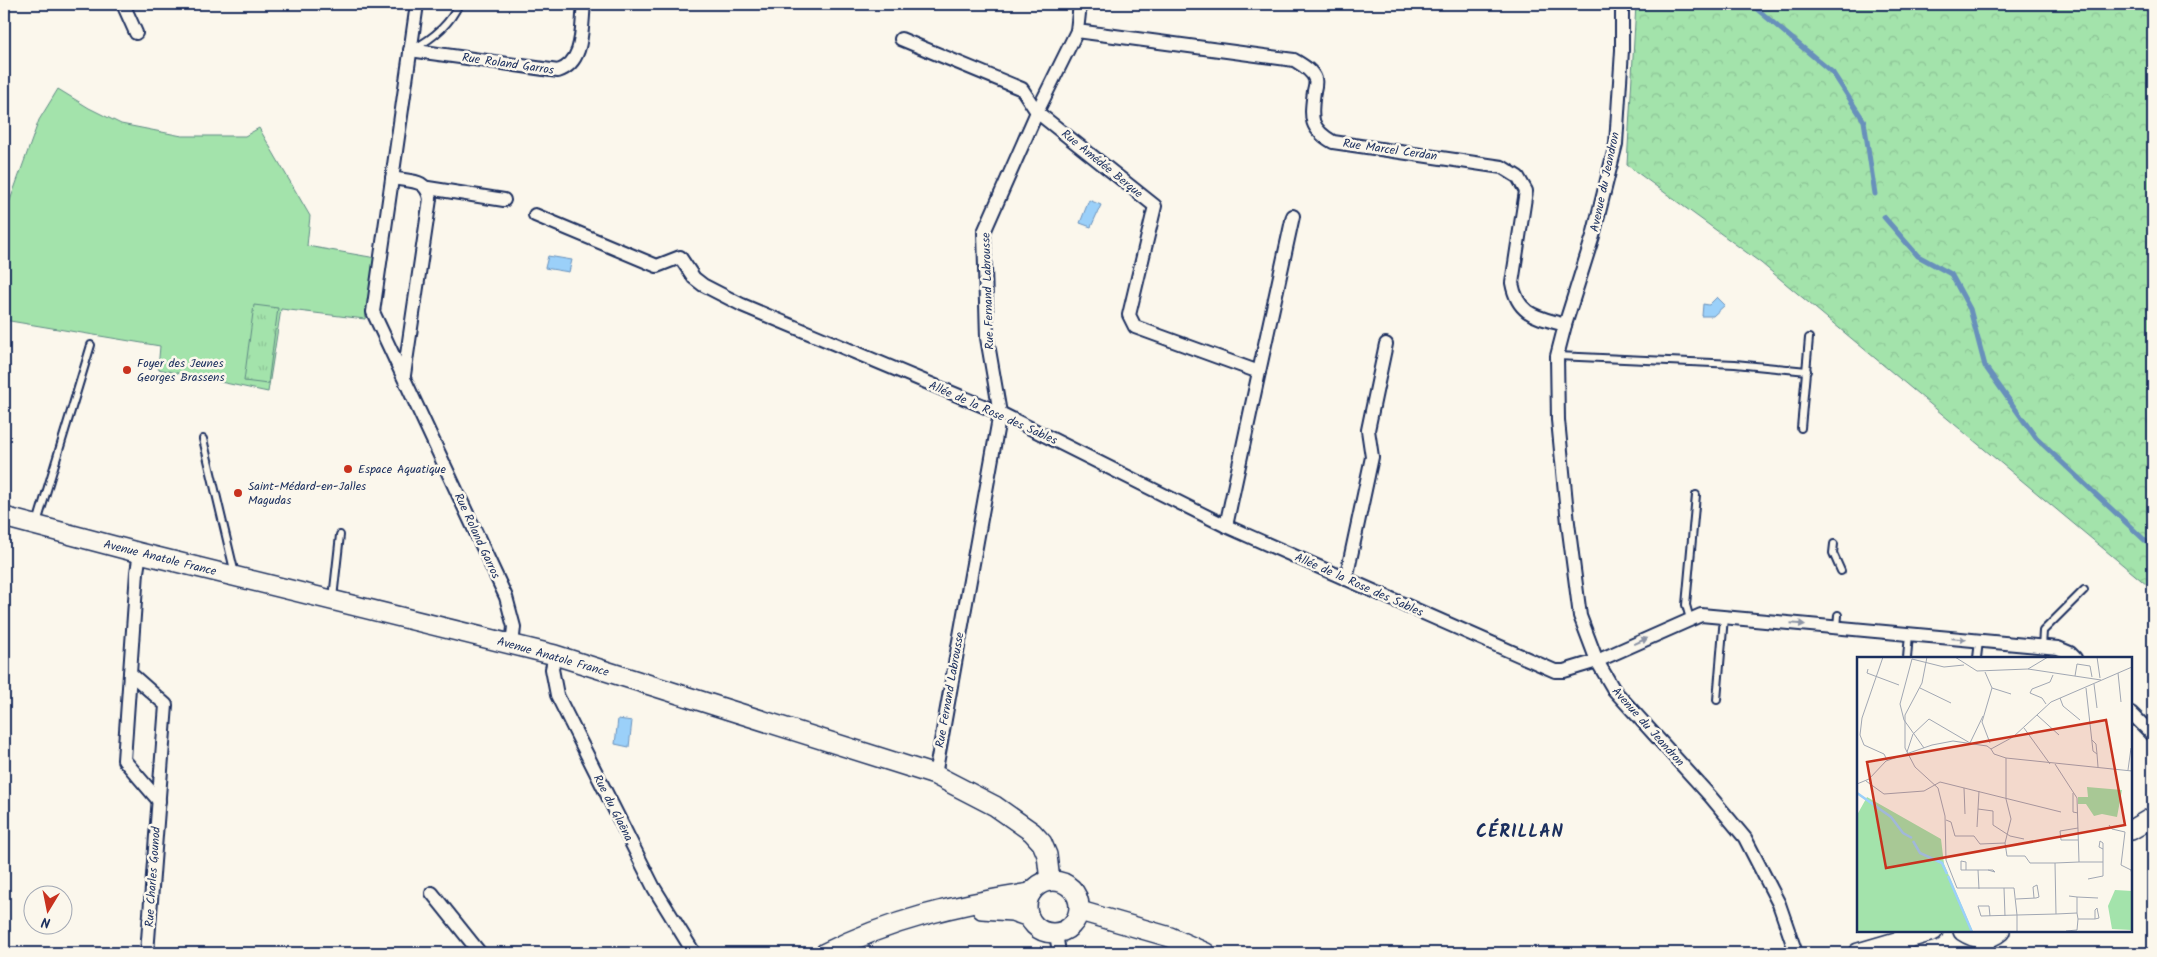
<svg xmlns="http://www.w3.org/2000/svg" width="2157" height="957" viewBox="0 0 2157 957" font-family="Kalam,sans-serif">
<style>
.grass{fill:#a3e3ab;stroke:#5f8984}
.forest{fill:url(#forest-crowns);stroke:#5f8984}
.park{fill:url(#park-tufts);stroke:#5f8984}
.water{fill:#9bd0f9;stroke:#6890bb}
.lines{fill:none;stroke-linecap:round;stroke-linejoin:round}
.stream{stroke:#6890bb;stroke-width:5}
.lane-casing{stroke:#1b2f5e;stroke-width:10}
.street-casing{stroke:#1b2f5e;stroke-width:16}
.secondary-casing{stroke:#1b2f5e;stroke-width:22}
.lane{stroke:#fbf7ec;stroke-width:6}
.street{stroke:#fbf7ec;stroke-width:12}
.secondary{stroke:#fbf7ec;stroke-width:19}
.oneway{fill:#8b93a5}
.poi-dot{fill:#c8321e;stroke:#fbf7ec;stroke-width:2}
.labels{text-anchor:middle;dominant-baseline:central;stroke-width:5;stroke-linejoin:round;paint-order:stroke}
.street-label{font-size:12px;fill:#1b2f5e;stroke:#fbf7ec}
.poi-label{font-size:12px;fill:#1b2f5e;stroke:#fbf7ec;text-anchor:start}
.district-label{font-size:18px;font-weight:bold;letter-spacing:1px;fill:#1b2f5e;stroke:#fbf7ec}
.inset-river{fill:none;stroke:#9bd0f9;stroke-width:2.5}
.inset-road{fill:none;stroke:#a1a7b3;stroke-width:1}
.view{fill:#c8321e;fill-opacity:0.15;stroke:#c8321e;stroke-width:2.5}
.inset-edge{fill:none;stroke:#1b2f5e;stroke-width:2.5}
</style>
<defs>
<pattern id="forest-crowns" width="20" height="18" patternUnits="userSpaceOnUse" patternTransform="scale(1.25)"><rect width="20" height="18" fill="#a3e3ab"/><path d="M2 6a3 3 0 1 1 6 0M12 15a3 3 0 1 1 6 0" fill="none" stroke="#8cc396"/></pattern>
<pattern id="park-tufts" width="24" height="20" patternUnits="userSpaceOnUse" patternTransform="scale(1.25)"><rect width="24" height="20" fill="#a3e3ab"/><path d="M3 7l-1-3M5 7V3M7 7l1-3M15 17l-1-3M17 17v-4M19 17l1-3" fill="none" stroke="#8cc396"/></pattern>
</defs>
<rect width="100%" height="100%" fill="#fbf7ec"/>
<filter id="ink" filterUnits="userSpaceOnUse"><feTurbulence type="fractalNoise" baseFrequency=".02" numOctaves="2"/><feDisplacementMap in="SourceGraphic" scale="10" xChannelSelector="R" yChannelSelector="G"/><feConvolveMatrix kernelMatrix="1 2 1 2 8 2 1 2 1" color-interpolation-filters="sRGB"/></filter>
<g filter="url(#ink)">
<!-- grass -->
<polygon class="grass" points="58,89 89,108 121,124 182,136 245,136 259,128 310,216 307,246 376,258 365,319 281,309 268,392 158,369 160,346 4,320 4,217 39,120"/>
<!-- forest -->
<polygon class="forest" points="1636,4 2153,4 2153,590 1761,263 1627,165"/>
<!-- park -->
<polygon class="park" points="254,305 278,308 268,384 244,381"/>
<!-- water -->
<g class="water">
<polygon points="1089,200 1101,205 1091,227 1080,223"/>
<polygon points="548,256 572,260 569,272 545,268"/>
<polygon points="1717,297 1725,305 1713,316 1702,316 1703,304 1709,305"/>
<polygon points="618,719 632,721 629,747 615,744"/>
</g>
<g class="lines">
<!-- stream -->
<g class="stream">
<polyline points="1751,4 1833,73 1864,121 1875,194"/>
<polyline points="1884,217 1918,256 1951,274 1970,309 1985,366 2036,438 2153,548"/>
</g>
<!-- lane casing -->
<g class="lane-casing">
<g id="lane">
<path d="M 413,49 C 432,39 450,24 459,4"/>
<polyline points="1557,356 1735,364 1807,371"/>
<polyline points="1801,428 1809,338"/>
<polyline points="203,439 235,574"/>
<polyline points="37,523 91,345"/>
<polyline points="1834,544 1833,553 1841,571"/>
<polyline points="333,598 340,535"/>
<polyline points="1690,619 1686,605 1696,495"/>
<polyline points="1837,628 1838,615"/>
<polyline points="2042,647 2043,631 2084,590"/>
<polyline points="1907,658 1909,634"/>
<polyline points="1977,658 1979,641"/>
<polyline points="1717,700 1724,617"/>
</g>
</g>
<!-- street casing -->
<g class="street-casing">
<g id="street">
<polyline points="123,4 136,33"/>
<polyline points="417,4 373,312 506,597 514,627 512,645"/>
<path d="M 1080,4 L 1077,31 L 1294,60 C 1302,65 1312,70 1315,79 C 1316,82 1315,87 1314,91 C 1311,116 1308,128 1333,142 L 1502,167 L 1518,177 L 1526,191 L 1512,283 C 1518,316 1538,317 1565,325"/>
<polyline points="1622,4 1622,50 1616,144 1593,236 1565,325 1557,356 1558,420 1568,523 1580,616 1597,661 1614,690 1710,796 1745,838 1779,904 1796,953"/>
<polyline points="901,39 1022,89 1037,112 1155,206 1129,315 1135,327 1259,372 1226,526"/>
<path d="M 410,50 L 558,71 C 585,62 581,28 584,4"/>
<path d="M 392,178 C 411,182 426,178 430,199 L 404,375"/>
<polyline points="428,188 504,200"/>
<polyline points="535,215 657,266 680,257 694,278 703,285 742,305 1000,413 1226,526 1555,671 1564,671 1597,661 1701,615 2058,648 2070,653 2075,658"/>
<polyline points="1259,372 1293,216"/>
<polyline points="140,553 137,572 130,673 166,705 147,953"/>
<polyline points="1346,579 1372,457 1368,430 1386,344"/>
<polyline points="555,655 552,669 557,695 654,888 694,953"/>
<polyline points="130,673 124,760 159,801"/>
<polyline points="2131,713 2153,735"/>
<polyline points="935,775 1000,413 987,338 984,232 1037,112 1077,31"/>
<polyline points="432,893 480,953"/>
<polyline points="1056,933 1059,953"/>
<polyline points="1986,938 1989,953"/>
</g>
</g>
<!-- secondary casing -->
<g class="secondary-casing">
<g id="secondary">
<polyline points="4,517 140,553 555,655 935,775 995,806 1032,832 1042,843 1047,855 1050,881"/>
<polyline points="2131,830 2153,817"/>
<circle cx="1053" cy="907" r="26"/>
<polyline points="982,909 1012,911 1029,917"/>
<polyline points="1080,911 1170,937 1206,953"/>
<path d="M 1963,931 C 1975,939 1989,941 2000,931"/>
<path d="M 825,953 C 890,920 958,904 1031,893"/>
<polyline points="1858,953 1933,931"/>
</g>
</g>
<!-- lane -->
<use href="#lane" class="lane"/>
<!-- street -->
<use href="#street" class="street"/>
<!-- secondary -->
<use href="#secondary" class="secondary"/>
</g>
<!-- one-way arrows -->
<defs><path id="oneway-solid" d="M-6-.8H1V-3.2L6.5 0L1 3.2V.8H-6Z" transform="scale(1.25)"/></defs>
<g class="oneway">
<use href="#oneway-solid" transform="translate(1798 624) rotate(5)"/>
<use href="#oneway-solid" transform="translate(1959 639) rotate(5)"/>
<use href="#oneway-solid" transform="translate(1641 641) rotate(-24)"/>
</g>
</g>
<!-- markers -->
<g class="poi-dot">
<circle cx="127" cy="370" r="5"/>
<circle cx="348" cy="469" r="5"/>
<circle cx="238" cy="493" r="5"/>
</g>
<g class="labels">
<!-- street labels -->
<g class="street-label">
<text transform="translate(508 64) rotate(8)">Rue Roland Garros</text>
<text transform="translate(1390 150) rotate(8)">Rue Marcel Cerdan</text>
<text transform="translate(1102 164) rotate(39)">Rue Amédée Berque</text>
<text transform="translate(1605 182) rotate(-78)">Avenue du Jeandron</text>
<text transform="translate(988 291) rotate(-92)">Rue Fernand Labrousse</text>
<text transform="translate(993 413) rotate(24)">Allée de la Rose des Sables</text>
<text transform="translate(477 536) rotate(65)">Rue Roland Garros</text>
<text transform="translate(160 558) rotate(14)">Avenue Anatole France</text>
<text transform="translate(1359 585) rotate(24)">Allée de la Rose des Sables</text>
<text transform="translate(553 657) rotate(16)">Avenue Anatole France</text>
<text transform="translate(950 690) rotate(-80)">Rue Fernand Labrousse</text>
<text transform="translate(1648 727) rotate(48)">Avenue du Jeandron</text>
<text transform="translate(613 808) rotate(63)">Rue du Glaëna</text>
<text transform="translate(153 877) rotate(-86)">Rue Charles Gounod</text>
</g>
<!-- poi labels -->
<g class="poi-label">
<text x="137" y="363">Foyer des Jeunes<tspan x="137" dy="14">Georges Brassens</tspan></text>
<text x="358" y="469">Espace Aquatique</text>
<text x="248" y="486">Saint-Médard-en-Jalles<tspan x="248" dy="14">Magudas</tspan></text>
</g>
<!-- district labels -->
<g class="district-label">
<text x="1520" y="832">CÉRILLAN</text>
</g>
</g>
<!-- overview -->
<g transform="translate(1857 657)">
<rect width="275" height="275" fill="#fbf7ec"/>
<path d="M 230,130 L 265,133 L 260,160 L 245,157 L 237,159 L 229,147 L 221,147 L 221,140 L 231,140 Z" fill="#a3e3ab"/>
<path d="M 10,140 L 84,182 L 87,207 L 116,275 L 0,275 L 0,158 ZM 258,233 L 275,234 L 275,273 L 255,272 L 251,249 Z" fill="#a3e3ab"/>
<path class="inset-river" d="M 0,136 L 34,160 L 46,176 L 55,181M 56,184 L 63,196 L 85,206 L 90,217M 91,219 L 115,275"/>
<path class="inset-road" d="M 26,0 L 5,61 L 3,78 L 7,88 L 27,97 L 30,103M 70,0 L 65,26 L 48,58 L 48,91 L 58,110 L 81,131 L 88,159 L 89,203 L 100,231 L 157,231 L 160,258 L 199,257 L 198,206 L 222,205 L 220,141 L 198,107M 98,0 L 120,14 L 171,12 L 244,23M 240,0 L 243,21M 11,12 L 10,16 L 42,28M 171,12 L 191,0M 128,15 L 135,31 L 125,65 L 133,86M 261,16 L 264,45M 218,19 L 220,7 L 233,9 L 235,20M 237,27 L 240,51M 63,31 L 94,46M 135,31 L 154,37M 229,31 L 236,94 L 240,97 L 241,110M 203,41 L 206,49 L 223,63M 189,47 L 185,41 L 173,36 L 175,32 L 193,25 L 196,18M 180,58 L 202,78M 167,71 L 193,107M 235,83 L 239,87 L 240,97M 130,89 L 134,92 L 156,80 L 194,45 L 275,10M 67,91 L 47,63 L 43,47 L 55,2 L 87,10 L 107,8M 134,92 L 137,97 L 149,101 L 275,114M 50,95 L 56,77 L 72,62 L 113,86 L 126,59M 271,113 L 274,91M 9,124 L 27,137 L 67,134 L 83,125 L 204,155M 0,127 L 12,122 L 29,104 L 75,88 L 96,84 L 130,89M 107,131 L 108,157M 122,134 L 121,152 L 136,154 L 136,168 L 153,179 L 167,182M 216,136 L 216,155 L 221,156M 89,163 L 94,165 L 98,179 L 117,179 L 123,187 L 148,186 L 150,199 L 168,199 L 173,206 L 198,206M 252,168 L 255,172 L 268,175 L 264,208 L 274,213 L 275,218M 120,170 L 121,152M 221,183 L 204,183 L 203,174 L 221,171M 148,186 L 154,162 L 149,142 L 149,101M 246,192 L 242,190 L 243,184 L 246,186 L 246,205M 222,205 L 246,205 L 246,219 L 231,222M 109,213 L 109,205 L 104,204 L 104,213 L 121,213 L 122,232M 121,213 L 136,213 L 138,215 L 131,213M 147,231 L 148,259M 212,239 L 220,240 L 220,256M 220,240 L 241,241M 159,242 L 179,241 L 182,240 L 180,228 L 176,230 L 177,241M 240,251 L 242,261 L 238,262 L 238,253 ZM 199,257 L 220,256 L 221,262 L 238,262M 133,259 L 132,249 L 121,249 L 124,259 L 160,258 L 160,275M 209,274 L 220,273 L 221,262"/>
<path class="view" d="M 249,63 L 268,168 L 29,211 L 10,105 Z"/>
<rect width="275" height="275" class="inset-edge"/>
</g>
<!-- margin -->
<rect width="2157" height="957" fill="none" stroke="#fbf7ec" stroke-width="20"/>
<rect x="10" y="10" width="2137" height="937" fill="none" stroke="#1b2f5e" stroke-width="2" filter="url(#ink)"/>
<!-- north arrow -->
<g transform="translate(48 910) rotate(190)"><circle r="24" fill="#fbf7ec" stroke="#a1a7b3"/>
<path d="M0-4L9 19L0 12L-9 19Z" fill="#c8321e"/>
<text y="-8" font-size="14" font-weight="bold" text-anchor="middle" fill="#1b2f5e">N</text>
</g>
</svg>
